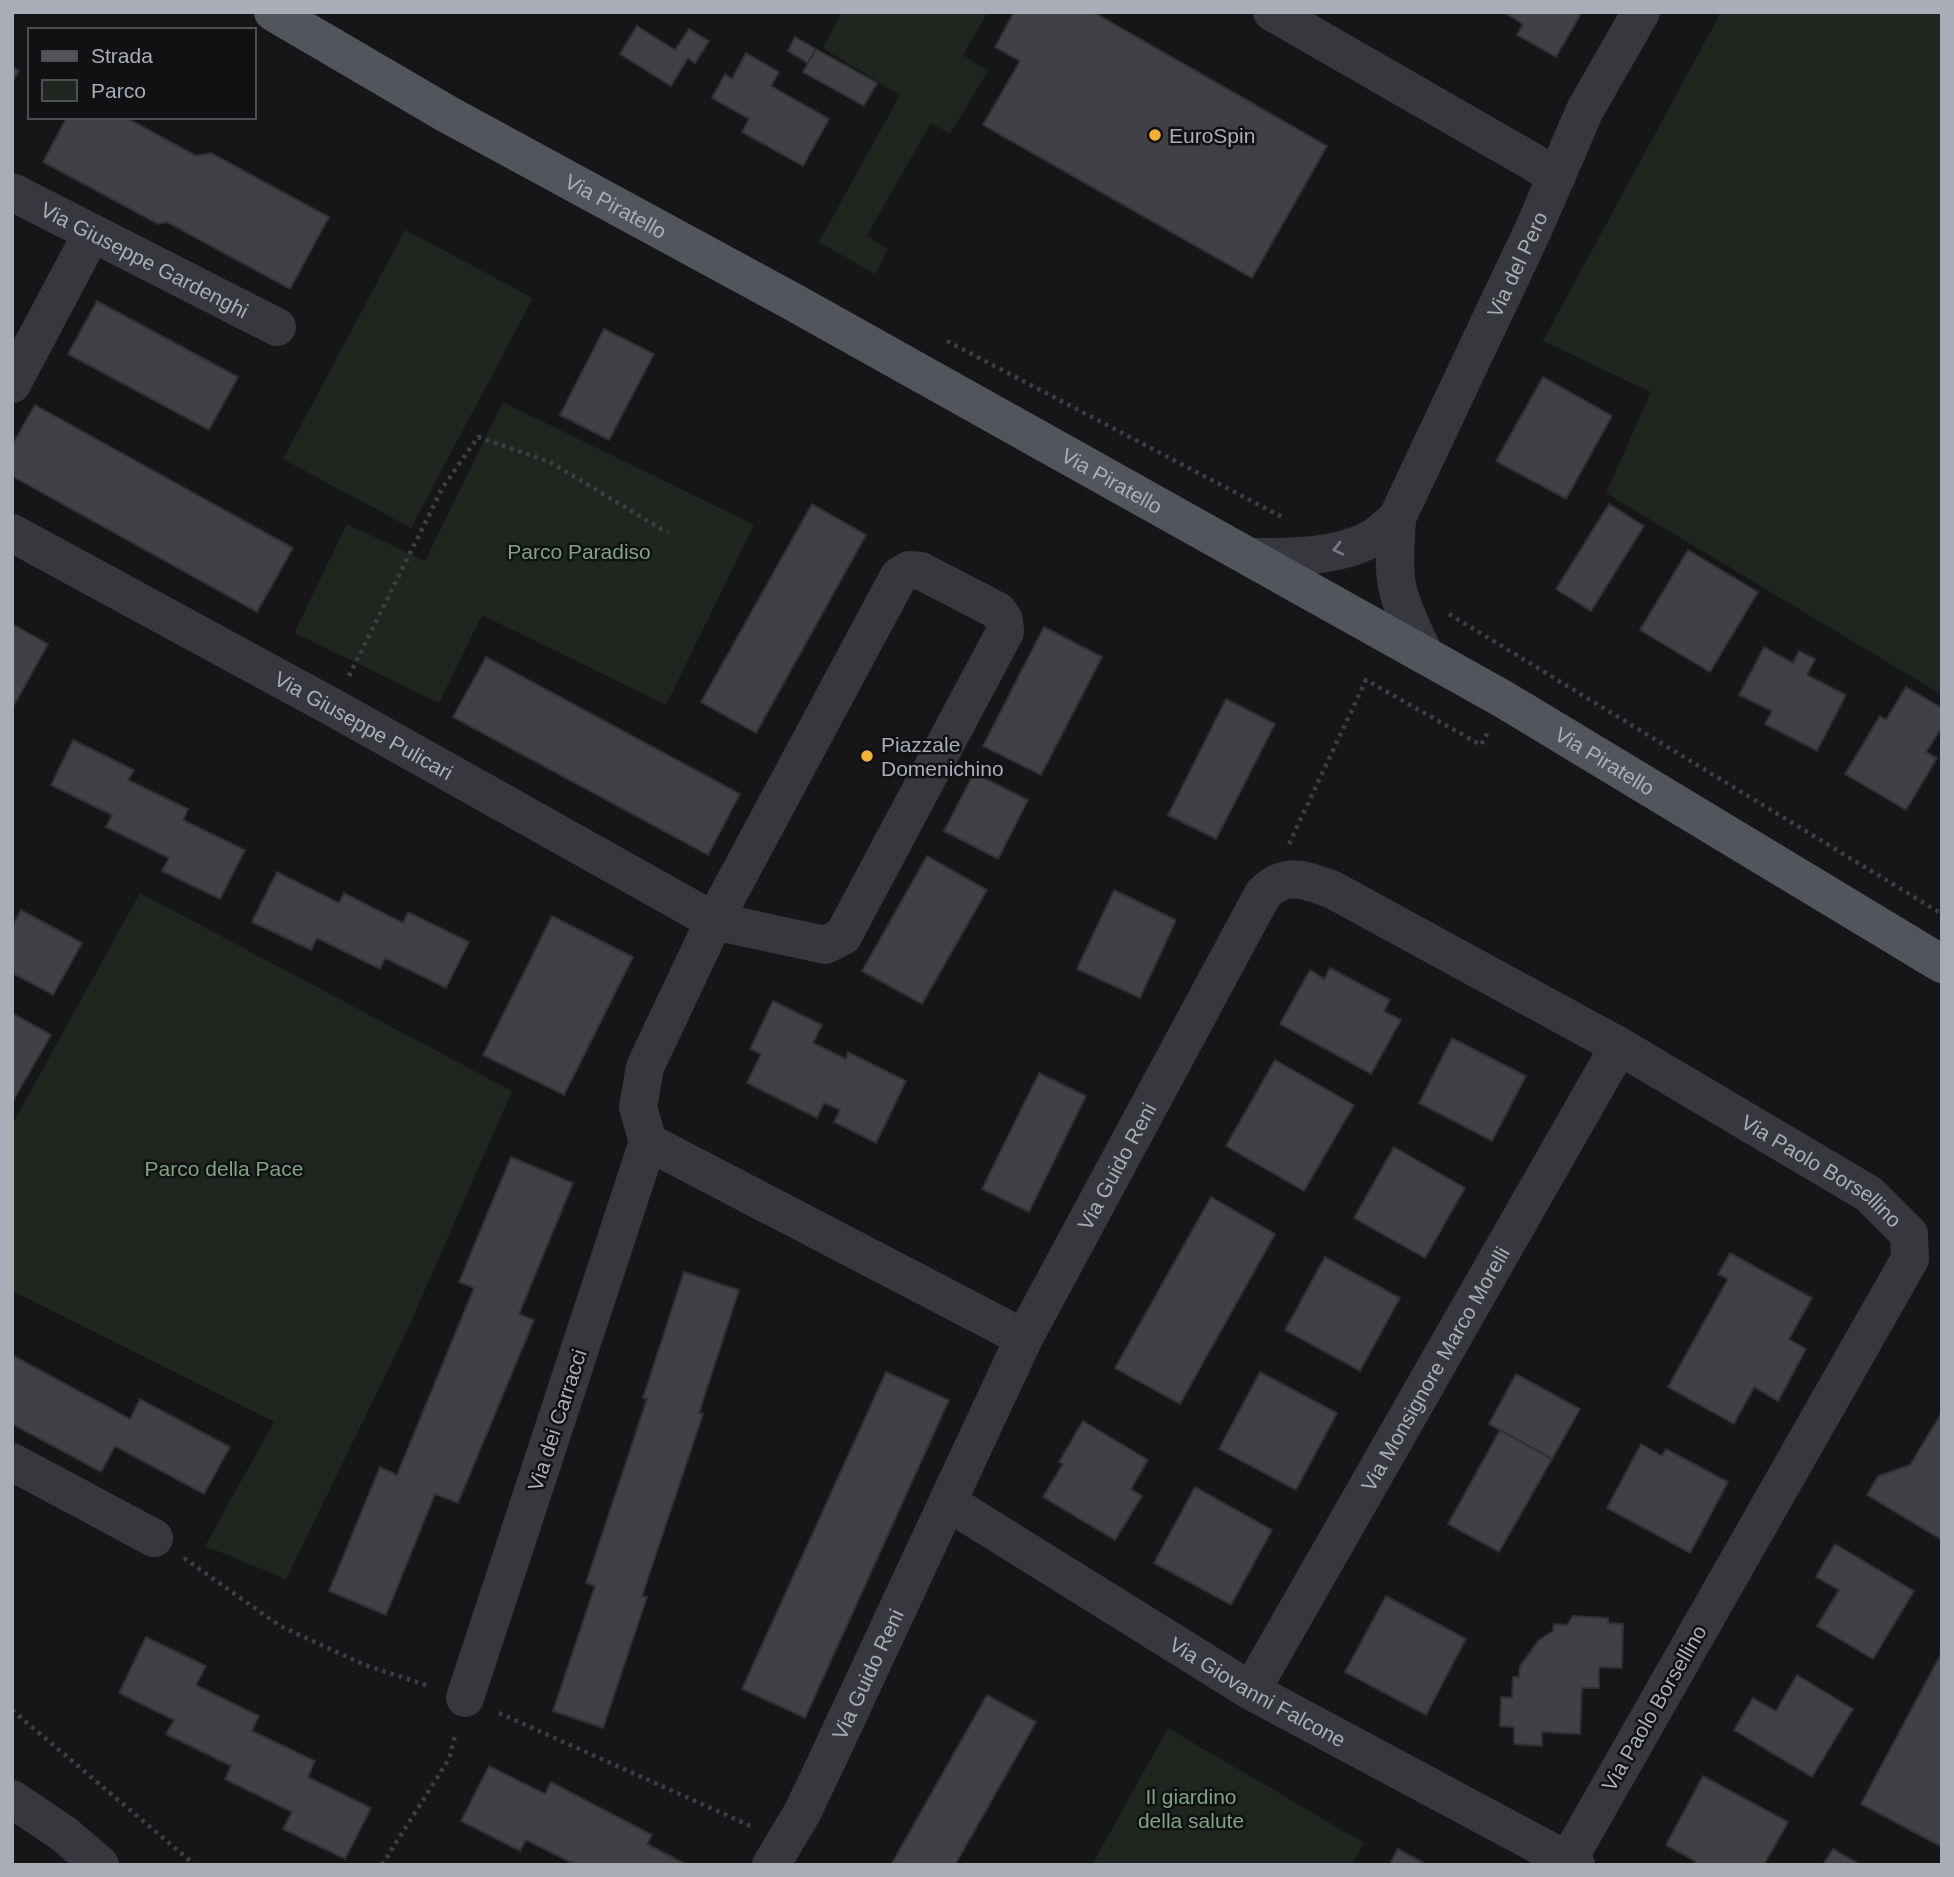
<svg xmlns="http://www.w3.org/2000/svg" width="1954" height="1877" viewBox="0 0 1954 1877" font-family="Helvetica,sans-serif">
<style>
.green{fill:#1e261f}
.building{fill:#404145;stroke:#303034;stroke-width:2}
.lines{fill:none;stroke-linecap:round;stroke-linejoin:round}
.path{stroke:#3d3f44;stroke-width:4.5;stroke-dasharray:3.5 5;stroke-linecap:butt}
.minor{stroke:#37383d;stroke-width:38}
.major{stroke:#53555c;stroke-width:38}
.oneway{stroke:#757881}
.poi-dot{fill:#f2b134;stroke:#111113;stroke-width:2.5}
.labels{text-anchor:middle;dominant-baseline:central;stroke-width:5;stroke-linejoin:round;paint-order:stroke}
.poi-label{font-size:21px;fill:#a8adb8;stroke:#111113;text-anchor:start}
.street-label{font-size:21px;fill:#a8adb8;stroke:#111113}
.park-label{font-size:21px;fill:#7fa381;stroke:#111113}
</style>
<rect width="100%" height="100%" fill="#161618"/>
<!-- green -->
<g class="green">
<polygon points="842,12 988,12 963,55 988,71 950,134 931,123 867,235 888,250 875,274 819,242 900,95 823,48"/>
<polygon points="1721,12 1942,12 1942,695 1606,493 1651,392 1543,341"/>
<polygon points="405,230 533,298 411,528 283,459"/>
<polygon points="503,402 754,525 666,705 482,615 439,703 294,633 347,524 425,561"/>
<polygon points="140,893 512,1091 406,1333 286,1579 205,1546 274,1422 12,1291 12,1125"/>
<polygon points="1168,1728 1364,1843 1352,1865 1092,1865"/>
</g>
<!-- building -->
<g class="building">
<polygon points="1014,12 1093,12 1327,146 1252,278 983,125 1020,61 995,47"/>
<polygon points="1503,12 1582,12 1556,57 1517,35 1523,24"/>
<polygon points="637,26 675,50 689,29 709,41 695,63 688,58 671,86 620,54"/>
<polygon points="795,37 816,49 808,63 788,51"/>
<polygon points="816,49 877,83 864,106 803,72"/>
<polygon points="746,53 779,72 771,86 829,119 803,166 742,132 749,119 712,98 725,74 732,79"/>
<polygon points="12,67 19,71 12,82"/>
<polygon points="67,117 125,117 196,156 211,153 329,217 290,289 167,222 158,224 43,162"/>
<polygon points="97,301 238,377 209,430 68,354"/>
<polygon points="604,329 654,354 609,440 560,415"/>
<polygon points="1543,377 1612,416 1566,499 1496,461"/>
<polygon points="35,405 293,548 257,612 12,476 12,445"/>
<polygon points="812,504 866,535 756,733 701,702"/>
<polygon points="1609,504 1644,526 1591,611 1556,589"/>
<polygon points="1688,550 1758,592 1710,672 1640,630"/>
<polygon points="12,624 48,644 12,709"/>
<polygon points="1044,627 1102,657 1041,775 983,746"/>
<polygon points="1764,647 1793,663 1799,651 1815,659 1807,675 1846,695 1817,751 1765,724 1772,711 1739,695"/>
<polygon points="486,657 740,794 708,855 453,717"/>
<polygon points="1906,687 1942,708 1942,727 1926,752 1937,758 1906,810 1845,774 1880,716 1886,720"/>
<polygon points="1226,699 1275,724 1216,839 1168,815"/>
<polygon points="73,740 134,770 128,780 188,809 183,820 245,850 220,899 162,871 169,858 106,827 112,815 51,785"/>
<polygon points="974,773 1028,800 998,859 944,831"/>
<polygon points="927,856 987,890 922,1004 862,971"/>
<polygon points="277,872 339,903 344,893 403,923 408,912 469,942 446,988 385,958 380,969 317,938 311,950 252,922"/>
<polygon points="1114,890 1176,920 1140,998 1077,969"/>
<polygon points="21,910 82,943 53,995 12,973 12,927"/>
<polygon points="552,916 633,957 564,1095 483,1055"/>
<polygon points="1330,968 1390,1000 1384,1011 1401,1020 1371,1074 1280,1024 1310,970 1324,979"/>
<polygon points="773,1001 822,1025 813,1043 846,1059 848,1052 906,1081 876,1143 834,1122 840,1110 824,1103 817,1118 747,1083 761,1054 750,1049"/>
<polygon points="12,1013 51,1035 12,1103"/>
<polygon points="1452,1038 1526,1076 1492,1141 1419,1103"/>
<polygon points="1275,1060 1354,1105 1304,1191 1226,1146"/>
<polygon points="1039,1073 1086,1096 1029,1212 982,1189"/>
<polygon points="1394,1147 1465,1188 1425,1258 1354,1218"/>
<polygon points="511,1157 573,1183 519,1314 534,1320 458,1503 435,1494 386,1615 329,1591 380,1467 397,1475 474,1288 459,1282"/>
<polygon points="1211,1197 1275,1234 1180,1404 1115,1368"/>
<polygon points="1730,1253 1812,1298 1789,1339 1806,1349 1778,1401 1754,1387 1734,1424 1668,1387 1728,1279 1718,1274"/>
<polygon points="1325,1257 1400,1298 1360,1371 1285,1330"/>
<polygon points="684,1272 739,1290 699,1413 703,1414 642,1596 647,1597 603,1728 553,1711 595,1586 586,1583 588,1577 647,1399 643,1398"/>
<polygon points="12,1355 130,1419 140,1399 230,1447 204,1494 115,1446 101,1472 12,1424"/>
<polygon points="886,1372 949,1400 805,1718 742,1689"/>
<polygon points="1260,1372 1337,1413 1296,1490 1219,1449"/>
<polygon points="1516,1374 1580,1409 1552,1459 1489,1424"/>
<polygon points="1942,1412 1942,1540 1867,1495 1878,1476 1910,1465"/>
<polygon points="1083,1421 1148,1460 1131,1489 1142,1496 1115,1540 1043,1497 1063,1464 1059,1462"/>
<polygon points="1500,1430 1552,1459 1499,1552 1448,1524"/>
<polygon points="1641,1444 1662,1456 1666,1449 1728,1482 1690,1553 1607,1508"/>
<polygon points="1195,1487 1272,1530 1231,1605 1154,1563"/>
<polygon points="1835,1544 1914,1591 1873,1659 1817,1626 1839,1590 1816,1577"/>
<polygon points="1386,1596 1466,1639 1426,1715 1345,1672"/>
<polygon points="1573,1616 1608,1618 1608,1623 1623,1624 1622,1668 1599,1667 1599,1688 1582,1688 1580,1734 1542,1732 1542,1746 1514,1744 1514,1727 1500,1726 1501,1697 1512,1698 1513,1677 1519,1677 1520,1666 1539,1640 1553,1631 1554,1624 1567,1625"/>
<polygon points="146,1637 206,1666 196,1685 259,1716 252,1731 315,1761 308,1777 371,1808 345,1859 283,1829 292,1812 225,1779 231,1766 166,1734 174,1720 119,1693"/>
<polygon points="1942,1652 1942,1847 1861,1804"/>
<polygon points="1797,1675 1853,1709 1812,1777 1734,1730 1753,1698 1776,1711"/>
<polygon points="987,1695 1036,1722 955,1865 891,1865"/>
<polygon points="489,1766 545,1794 551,1782 652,1835 647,1844 687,1865 576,1865 526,1840 520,1851 461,1821"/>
<polygon points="1703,1776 1788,1822 1764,1865 1694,1865 1695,1861 1666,1845"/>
<polygon points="1398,1849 1427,1865 1389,1865"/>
<polygon points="1833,1849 1861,1865 1823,1865"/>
</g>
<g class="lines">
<!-- path -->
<g class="path">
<polyline points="947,341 1284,518"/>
<polyline points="1449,614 1942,914"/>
<polyline points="349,676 443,487 478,437 550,462 668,533"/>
<polyline points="1289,844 1366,680 1481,745 1488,732"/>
<polyline points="184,1558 280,1626 365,1665 429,1686"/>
<polyline points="12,1710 195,1865"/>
<polyline points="499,1713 753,1827"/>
<polyline points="382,1865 449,1759 456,1732"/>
</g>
<!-- minor -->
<g class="minor">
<polyline points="1272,12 1557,176"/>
<path id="s1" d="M 12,192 L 277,327"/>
<polyline points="12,384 92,233"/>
<path id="s2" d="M 12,533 L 334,708 L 714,921 L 825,945 L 843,936 L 1005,632 L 1004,620 L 998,611 L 921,571 L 909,570 L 899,576 L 714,921 L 645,1067 L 638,1107 L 648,1142 L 465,1698"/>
<path d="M 1249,557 C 1288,557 1335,558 1371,539 C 1380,534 1389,525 1397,518"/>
<path id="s3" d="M 1424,654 C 1414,632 1402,610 1397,586 C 1393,564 1396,541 1397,518 L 1534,228 L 1585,110 L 1641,12"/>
<polyline points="648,1142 1024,1338"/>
<polyline points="12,1462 154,1538"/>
<path id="s4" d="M 949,1503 L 1251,1691 L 1576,1865"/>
<path id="s5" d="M 1251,1691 L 1619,1046"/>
<polyline points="12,1799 64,1834 100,1865"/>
<path id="s6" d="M 771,1865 L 802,1813 L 824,1767 L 1024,1338 L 1263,894 C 1285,871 1306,880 1333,890 L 1619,1046 L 1869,1194 L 1909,1234 L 1910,1259 L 1568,1860"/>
</g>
<!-- major -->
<path class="major" id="s7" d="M 273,12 L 447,114 L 795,303 L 1503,699 L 1942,964"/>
</g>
<!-- one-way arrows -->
<defs><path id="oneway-chevron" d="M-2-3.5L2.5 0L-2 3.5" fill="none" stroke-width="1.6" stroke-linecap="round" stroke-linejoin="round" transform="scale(1.75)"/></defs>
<use class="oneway" href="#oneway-chevron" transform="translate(1338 549) rotate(167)"/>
<!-- markers -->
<g class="poi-dot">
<circle cx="1155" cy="135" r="7"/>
<circle cx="867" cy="756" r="7"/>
</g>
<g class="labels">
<!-- poi labels -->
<g class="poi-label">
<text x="1169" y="135">EuroSpin</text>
<text x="881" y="744">Piazzale<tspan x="881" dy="24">Domenichino</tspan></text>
</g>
<!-- street labels -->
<g class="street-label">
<text stroke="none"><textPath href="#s7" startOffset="394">Via Piratello</textPath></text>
<text stroke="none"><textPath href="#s1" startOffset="149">Via Giuseppe Gardenghi</textPath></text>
<text stroke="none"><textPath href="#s3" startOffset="422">Via del Pero</textPath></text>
<text stroke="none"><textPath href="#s7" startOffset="961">Via Piratello</textPath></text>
<text stroke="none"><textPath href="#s2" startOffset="401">Via Giuseppe Pulicari</textPath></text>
<text stroke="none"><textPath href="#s7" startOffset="1528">Via Piratello</textPath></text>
<text stroke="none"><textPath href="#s6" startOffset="780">Via Guido Reni</textPath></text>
<text stroke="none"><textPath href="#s6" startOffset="1729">Via Paolo Borsellino</textPath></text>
<text stroke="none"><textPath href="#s5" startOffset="371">Via Monsignore Marco Morelli</textPath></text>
<text transform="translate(557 1420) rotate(-72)">Via dei Carracci</text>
<text stroke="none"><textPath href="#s6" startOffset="214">Via Guido Reni</textPath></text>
<text stroke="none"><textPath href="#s4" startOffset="362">Via Giovanni Falcone</textPath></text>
<text transform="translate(1654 1708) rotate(-60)">Via Paolo Borsellino</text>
</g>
<!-- park labels -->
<g class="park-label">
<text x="579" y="551">Parco Paradiso</text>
<text x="224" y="1168">Parco della Pace</text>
<text x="1191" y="1796">Il giardino<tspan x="1191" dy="24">della salute</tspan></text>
</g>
</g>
<!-- border -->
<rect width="1954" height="1877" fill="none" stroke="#a8adb8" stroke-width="28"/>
<!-- legend -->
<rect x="28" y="28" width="228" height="91" fill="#111113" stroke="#4d4f55" stroke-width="2"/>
<rect x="42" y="51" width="35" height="10" fill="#53555c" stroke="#4d4f55" stroke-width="2"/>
<text x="91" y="63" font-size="21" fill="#a8adb8">Strada</text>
<rect x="42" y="80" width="35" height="21" fill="#1e261f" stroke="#4d4f55" stroke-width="2"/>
<text x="91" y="98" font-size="21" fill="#a8adb8">Parco</text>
</svg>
